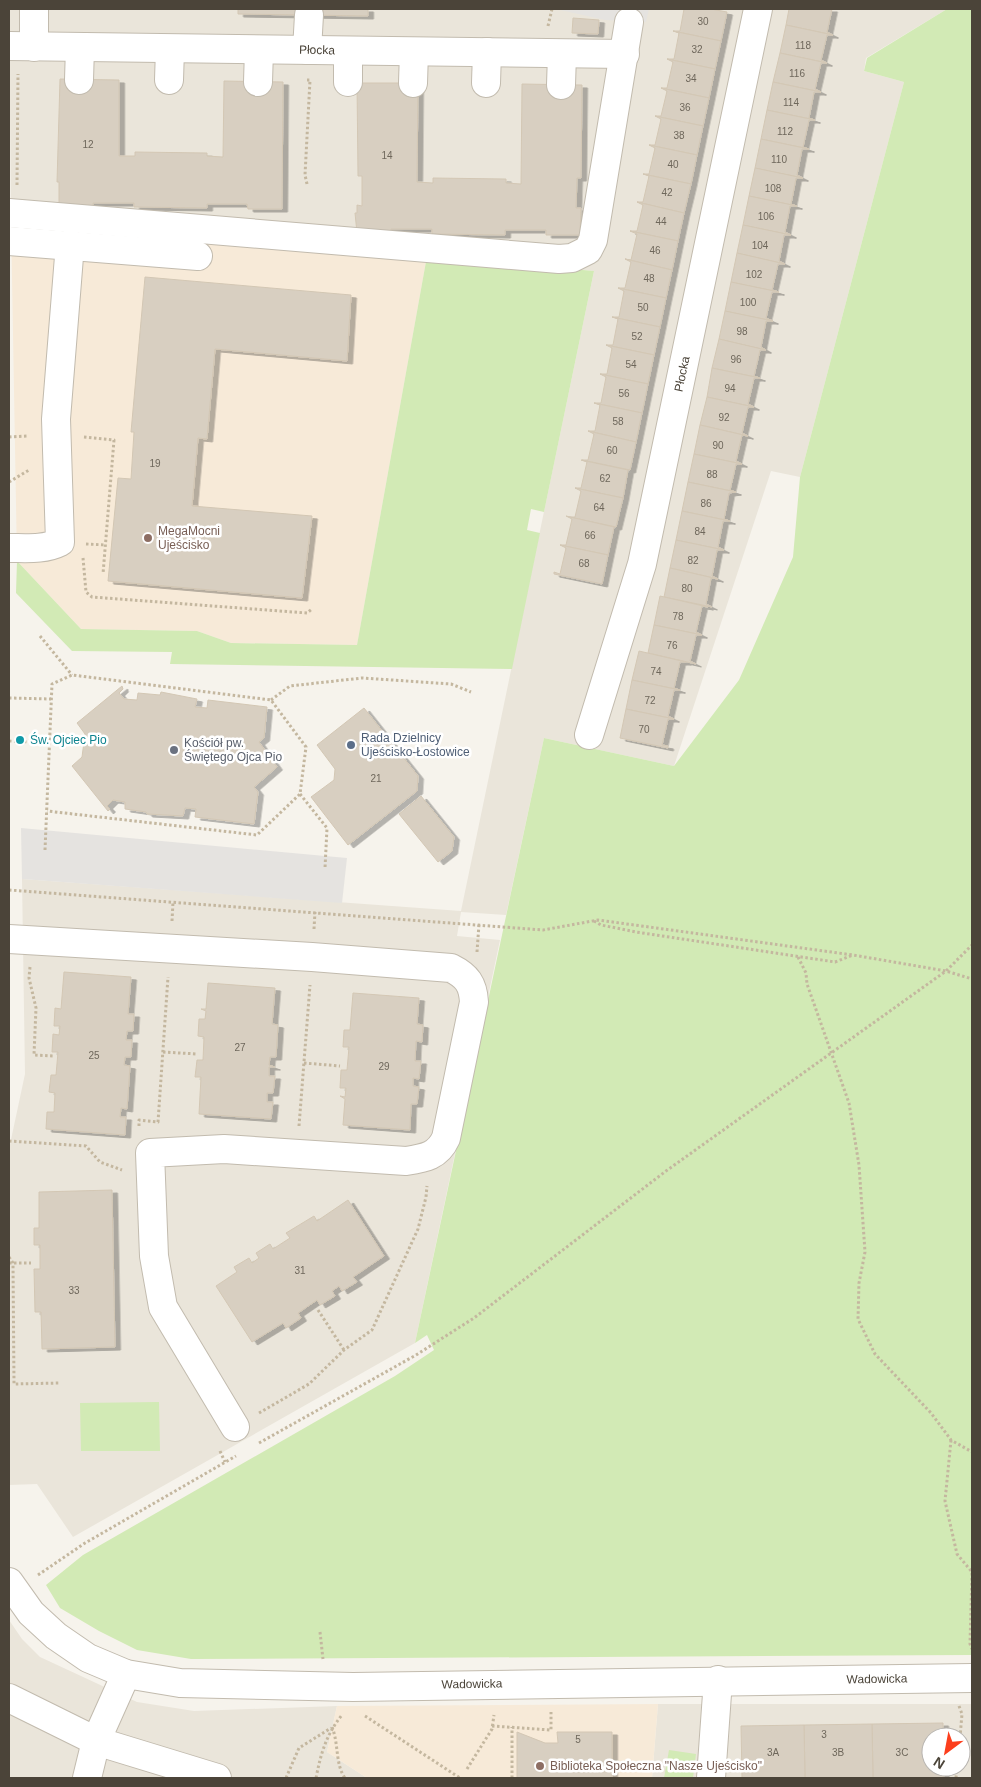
<svg xmlns="http://www.w3.org/2000/svg" width="981" height="1787" viewBox="0 0 981 1787" font-family="Arial,sans-serif">
<style>
.residential{fill:#eae5da;fill-rule:evenodd}
.commercial{fill:#f7ead8}
.green{fill:#d2eab5}
.parking{fill:#e5e3e0}
.building{fill:#d8cfc1;stroke:#d3c7b4;filter:url(#shadow)}
.lines{fill:none;stroke-linecap:round;stroke-linejoin:round}
.minor-casing{stroke:#c2bbae;stroke-width:30}
.path{stroke:#c4b79f;stroke-width:3;stroke-dasharray:2.5 2.5;stroke-linecap:butt}
.minor{stroke:#fff;stroke-width:28}
.education-dot{fill:#8d6e63;stroke:#fff;stroke-width:2}
.culture-dot{fill:#0f9aa8;stroke:#fff;stroke-width:2}
.service-dot{fill:#5c6f8a;stroke:#fff;stroke-width:2}
.worship-dot{fill:#6b7280;stroke:#fff;stroke-width:2}
.labels{text-anchor:middle;dominant-baseline:central;stroke-width:5;stroke-linejoin:round;paint-order:stroke}
.number-label{font-size:10px;fill:#6e675b}
.street-label{font-size:12px;fill:#4b4439;stroke:#fff}
.education-label{font-size:12px;fill:#785e54;stroke:#fff;text-anchor:start}
.service-label{font-size:12px;fill:#4e5e75;stroke:#fff;text-anchor:start}
.culture-label{font-size:12px;fill:#0d838f;stroke:#fff;text-anchor:start}
.worship-label{font-size:12px;fill:#5b616d;stroke:#fff;text-anchor:start}
</style>
<defs>
<filter id="shadow"><feDropShadow dx="5.5" dy="3" stdDeviation="0" flood-color="#0004"/></filter>
</defs>
<rect width="100%" height="100%" fill="#f6f3ec"/>
<!-- residential -->
<g class="residential">
<polygon points="9,9 947,9 866,58 864,71 904,82 800,477 771,471 674,766 544,738 506,915 461,912 457,936 500,940 415,1343 73,1537 37,1484 9,1485 9,1149 25,1074 22,879 461,911 594,271 11,220"/>
<polygon points="9,1620 22,1639 40,1657 137,1702 194,1711 337,1706 327,1752 367,1778 9,1778"/>
<path d="M 658,1704 L 972,1704 L 972,1778 L 652,1778 ZM 931,1737 L 961,1737 L 961,1767 L 931,1767 Z"/>
</g>
<!-- commercial -->
<g class="commercial">
<polygon points="11,220 427,256 357,645 231,643 197,631 81,629 17,561"/>
<polygon points="658,1704 652,1778 367,1778 327,1752 337,1706"/>
</g>
<!-- green -->
<g class="green">
<polygon points="947,9 972,9 972,1655 191,1659 137,1650 99,1631 60,1608 46,1585 83,1555 395,1376 434,1350 427,1335 415,1343 544,738 674,766 739,680 793,557 800,477 904,82 864,71 867,58"/>
<polygon points="427,256 594,271 544,512 531,509 527,530 540,533 512,669 170,664 172,652 72,651 16,593 17,561 81,629 197,631 231,643 357,645"/>
<polygon points="159,1402 160,1451 81,1451 80,1403"/>
<polygon points="669,1750 696,1754 693,1778 664,1778"/>
</g>
<!-- parking -->
<g class="parking">
<polygon points="556,9 649,9 646,22 605,20"/>
<polygon points="21,828 347,858 342,903 22,879"/>
</g>
<!-- building -->
<g class="building">
<polygon points="238,9 368,9 368,16 238,14"/>
<polygon points="684,9 711,9 727,12 721,41 673,31 680,31"/>
<polygon points="789,9 832,9 827,32 833,35 786,25"/>
<polygon points="573,18 599,20 598,34 572,33"/>
<polygon points="786,25 833,35 827,35 821,60 827,63 780,53"/>
<polygon points="673,31 721,41 715,69 667,59 674,59 679,33"/>
<polygon points="780,53 827,63 821,63 815,89 821,92 773,82"/>
<polygon points="667,59 715,69 709,98 661,88 667,88 673,62"/>
<polygon points="60,79 119,80 119,156 135,156 135,152 207,153 207,156 223,157 224,81 283,82 282,209 248,209 247,204 207,204 207,208 134,207 134,203 93,203 93,207 59,206 59,182 57,182"/>
<polygon points="773,82 821,92 814,92 809,118 815,120 767,110"/>
<polygon points="357,83 418,83 417,182 433,183 433,178 506,179 506,183 521,184 522,84 582,85 581,178 577,178 576,208 581,208 580,235 546,235 546,230 505,230 505,235 432,234 432,229 391,229 391,233 357,233 355,213 357,213 357,205 362,206 362,176 358,176"/>
<polygon points="661,88 709,98 703,126 655,116 661,116 667,91"/>
<polygon points="767,110 815,120 809,120 803,147 809,149 761,139"/>
<polygon points="655,116 703,126 697,155 649,145 655,145 661,119"/>
<polygon points="761,139 809,149 802,149 797,175 803,178 755,168"/>
<polygon points="649,145 697,155 691,184 643,174 649,174 655,148"/>
<polygon points="755,168 803,178 796,178 791,204 797,206 749,196"/>
<polygon points="643,174 691,184 684,213 637,202 643,202 649,176"/>
<polygon points="749,196 797,206 790,206 785,232 791,235 743,225"/>
<polygon points="637,202 684,213 678,241 630,231 637,231 643,205"/>
<polygon points="743,225 791,235 784,235 779,261 785,264 737,253"/>
<polygon points="630,231 678,241 672,270 625,259 631,260 637,234"/>
<polygon points="737,253 785,264 778,264 772,290 779,292 731,282"/>
<polygon points="625,259 672,270 666,298 618,288 625,288 631,262"/>
<polygon points="145,277 351,295 347,361 215,349 207,439 198,438 192,506 312,516 302,598 108,581 118,478 131,479 134,432 131,432"/>
<polygon points="731,282 779,292 772,292 766,318 773,321 725,311"/>
<polygon points="618,288 666,298 660,327 612,317 619,317 624,291"/>
<polygon points="725,311 773,321 766,321 761,347 766,350 719,339"/>
<polygon points="612,317 660,327 654,355 606,345 613,345 618,319"/>
<polygon points="719,339 766,350 760,350 754,376 760,378 712,368"/>
<polygon points="606,345 654,355 648,384 600,374 607,374 612,348"/>
<polygon points="712,368 760,378 754,378 748,404 754,407 707,397"/>
<polygon points="600,374 648,384 642,413 594,403 601,403 606,377"/>
<polygon points="707,397 754,407 748,407 742,433 748,436 700,425"/>
<polygon points="594,403 642,413 636,442 588,431 595,431 600,405"/>
<polygon points="700,425 748,436 742,435 736,461 742,464 694,454"/>
<polygon points="588,431 636,442 630,470 582,460 588,460 594,434"/>
<polygon points="694,454 742,464 736,464 730,490 736,492 688,482"/>
<polygon points="581,460 628,470 623,498 575,488 581,488 587,462"/>
<polygon points="688,482 736,492 729,493 724,519 730,521 682,511"/>
<polygon points="575,488 623,498 616,527 569,517 575,517 581,491"/>
<polygon points="682,511 730,521 723,521 718,547 724,550 676,540"/>
<polygon points="566,516 614,527 608,555 560,545 566,545 572,519"/>
<polygon points="676,540 724,550 717,550 712,576 718,579 670,568"/>
<polygon points="560,545 608,555 602,584 554,574 554,572 560,574 566,548"/>
<polygon points="670,568 718,579 711,578 706,604 712,607 664,597"/>
<polygon points="660,596 708,607 702,606 696,632 702,635 654,625"/>
<polygon points="654,625 702,635 696,635 690,661 696,664 648,653"/>
<polygon points="639,651 686,662 680,662 674,688 680,690 632,680"/>
<polygon points="632,680 680,690 674,690 668,716 674,719 626,709"/>
<polygon points="122,686 123,689 119,693 124,699 137,700 138,693 160,695 161,692 197,699 195,707 207,708 208,700 267,707 264,738 259,742 277,767 254,787 258,792 254,824 195,817 196,809 185,808 183,816 147,814 146,812 125,809 125,802 113,800 107,806 110,809 108,811 72,766 82,757 85,734 77,723"/>
<polygon points="364,708 418,776 417,791 348,845 311,797 334,780 335,769 317,745"/>
<polygon points="626,709 674,719 668,719 662,745 668,746 668,748 620,738"/>
<polygon points="421,796 454,837 452,851 438,862 399,814"/>
<polygon points="64,972 131,977 128,1014 134,1014 133,1031 127,1031 126,1040 132,1040 131,1057 125,1057 124,1065 130,1066 127,1109 121,1108 120,1117 126,1117 125,1135 46,1129 47,1112 54,1112 55,1093 49,1092 51,1075 56,1075 58,1052 52,1052 53,1034 59,1035 60,1026 54,1026 55,1008 61,1009"/>
<polygon points="208,983 275,988 272,1024 278,1025 276,1057 270,1057 269,1065 275,1067 269,1067 269,1076 275,1076 273,1093 267,1093 267,1102 273,1102 271,1119 199,1114 201,1077 195,1077 197,1060 203,1060 204,1037 198,1036 199,1019 205,1019 206,1011 201,1009 206,1009"/>
<polygon points="353,993 419,998 417,1024 423,1025 422,1042 416,1041 415,1061 421,1061 419,1079 413,1078 413,1086 419,1087 417,1104 411,1104 410,1130 343,1125 345,1099 340,1096 345,1097 346,1088 340,1088 341,1070 347,1070 349,1047 343,1047 344,1030 350,1030"/>
<polygon points="112,1190 115,1347 42,1349 41,1312 35,1312 34,1269 40,1269 40,1245 34,1245 34,1228 39,1228 39,1192"/>
<polygon points="348,1200 384,1256 353,1277 357,1282 342,1291 339,1286 332,1291 335,1296 320,1305 317,1300 298,1313 301,1318 286,1328 283,1323 252,1342 216,1286 237,1272 234,1267 249,1258 252,1263 259,1258 256,1253 270,1244 273,1249 290,1238 286,1233 314,1216 317,1221"/>
<polygon points="943,1723 943,1737 931,1737 931,1767 943,1767 944,1778 873,1778 872,1724"/>
<polygon points="872,1724 873,1778 805,1778 804,1725"/>
<polygon points="804,1725 805,1778 742,1778 741,1726"/>
<polygon points="517,1732 545,1743 558,1743 557,1732 612,1732 612,1778 517,1778"/>
</g>
<g class="lines">
<!-- minor casing -->
<g class="minor-casing">
<g id="minor">
<polyline points="9,46 625,54"/>
<polyline points="34,47 34,9"/>
<polyline points="307,50 309,15"/>
<polyline points="79,80 80,47"/>
<polyline points="169,80 170,49"/>
<polyline points="258,82 259,50"/>
<polyline points="348,82 348,51"/>
<polyline points="413,83 414,52"/>
<polyline points="486,83 487,52"/>
<polyline points="561,85 562,54"/>
<polyline points="9,213 559,259 572,258 588,250 593,240 629,22"/>
<polyline points="9,241 198,256"/>
<path d="M 9,548 C 26,548 44,550 60,542 L 56,419 L 70,244"/>
<polyline points="589,735 642,564 758,9"/>
<path d="M 9,939 L 312,957 L 451,968 C 467,976 473,984 474,1002 L 446,1138 C 438,1156 425,1158 406,1161 L 224,1149 L 150,1153 L 154,1256 L 163,1307 L 235,1427"/>
<polyline points="9,1582 31,1613 56,1636 88,1658 126,1674 180,1683 353,1687 972,1678"/>
<polyline points="9,1698 96,1741 217,1778"/>
<polyline points="87,1778 96,1741 126,1674"/>
<polyline points="711,1778 718,1680"/>
</g>
</g>
<!-- path -->
<g class="path">
<polyline points="548,26 552,9"/>
<polyline points="307,184 305,175 310,80 307,80"/>
<polyline points="17,185 18,74"/>
<polyline points="9,437 28,436"/>
<polyline points="84,437 114,440 103,574"/>
<polyline points="9,482 29,470"/>
<polyline points="86,544 106,545"/>
<polyline points="83,558 86,592 92,597 307,613 312,609"/>
<polyline points="40,636 72,675"/>
<polyline points="9,698 51,699"/>
<polyline points="271,700 290,686 362,678 451,684 471,692"/>
<polyline points="9,741 49,743"/>
<polyline points="300,794 327,828 325,868"/>
<polyline points="45,850 52,684 72,675 271,700 306,747 300,794 257,835 47,811"/>
<polyline points="9,890 543,930 598,920 853,955 946,971 972,979"/>
<polyline points="172,921 173,902"/>
<polyline points="594,921 601,925 636,932 835,962 853,955"/>
<polyline points="314,929 315,912"/>
<polyline points="477,952 479,924"/>
<polyline points="798,957 806,973 807,984 849,1103 859,1165 865,1252 859,1283 858,1319 875,1354 931,1413 951,1440 972,1452"/>
<polyline points="30,967 29,978 36,1008 34,1055 53,1056"/>
<polyline points="163,1052 197,1054"/>
<polyline points="304,1063 340,1066"/>
<polyline points="139,1126 139,1120 158,1122 168,977"/>
<polyline points="299,1126 310,985"/>
<polyline points="9,1141 86,1146 100,1162 122,1170"/>
<polyline points="9,1257 13,1263 14,1384 59,1383"/>
<polyline points="9,1263 31,1263"/>
<polyline points="318,1310 344,1350"/>
<polyline points="259,1413 309,1384 344,1350 372,1330 418,1229 426,1197 427,1186"/>
<polyline points="951,1440 945,1501 957,1554 972,1572 970,1644 972,1649"/>
<polyline points="259,1443 416,1355 474,1318 666,1171 946,971 972,945"/>
<polyline points="220,1451 225,1462"/>
<polyline points="38,1575 85,1543 236,1456"/>
<polyline points="320,1632 323,1659"/>
<polyline points="959,1706 962,1714 960,1737"/>
<polyline points="365,1716 460,1778"/>
<polyline points="492,1726 551,1730 551,1712"/>
<path d="M 332,1727 C 339,1744 335,1764 345,1778"/>
<polyline points="467,1769 492,1729 494,1715"/>
<polyline points="286,1778 299,1748 331,1728"/>
<path d="M 316,1778 C 321,1753 326,1735 342,1715"/>
<polyline points="512,1778 512,1727"/>
<polyline points="956,1778 957,1767"/>
</g>
<!-- minor -->
<use href="#minor" class="minor"/>
</g>
<!-- markers -->
<g class="education-dot">
<circle cx="148" cy="538" r="5"/>
<circle cx="540" cy="1766" r="5"/>
</g>
<circle class="culture-dot" cx="20" cy="740" r="5"/>
<circle class="service-dot" cx="351" cy="745" r="5"/>
<circle class="worship-dot" cx="174" cy="750" r="5"/>
<g class="labels">
<!-- number labels -->
<g class="number-label">
<text x="703" y="21">30</text>
<text x="803" y="45">118</text>
<text x="697" y="49">32</text>
<text x="797" y="73">116</text>
<text x="691" y="78">34</text>
<text x="791" y="102">114</text>
<text x="685" y="107">36</text>
<text x="785" y="131">112</text>
<text x="679" y="135">38</text>
<text x="88" y="144">12</text>
<text x="387" y="155">14</text>
<text x="779" y="159">110</text>
<text x="673" y="164">40</text>
<text x="773" y="188">108</text>
<text x="667" y="192">42</text>
<text x="766" y="216">106</text>
<text x="661" y="221">44</text>
<text x="760" y="245">104</text>
<text x="655" y="250">46</text>
<text x="754" y="274">102</text>
<text x="649" y="278">48</text>
<text x="748" y="302">100</text>
<text x="643" y="307">50</text>
<text x="742" y="331">98</text>
<text x="637" y="336">52</text>
<text x="736" y="359">96</text>
<text x="631" y="364">54</text>
<text x="730" y="388">94</text>
<text x="624" y="393">56</text>
<text x="724" y="417">92</text>
<text x="618" y="421">58</text>
<text x="718" y="445">90</text>
<text x="612" y="450">60</text>
<text x="155" y="463">19</text>
<text x="712" y="474">88</text>
<text x="605" y="478">62</text>
<text x="706" y="503">86</text>
<text x="599" y="507">64</text>
<text x="700" y="531">84</text>
<text x="590" y="535">66</text>
<text x="693" y="560">82</text>
<text x="584" y="563">68</text>
<text x="687" y="588">80</text>
<text x="678" y="616">78</text>
<text x="672" y="645">76</text>
<text x="656" y="671">74</text>
<text x="650" y="700">72</text>
<text x="644" y="729">70</text>
<text x="376" y="778">21</text>
<text x="240" y="1047">27</text>
<text x="94" y="1055">25</text>
<text x="384" y="1066">29</text>
<text x="300" y="1270">31</text>
<text x="74" y="1290">33</text>
<text x="824" y="1734">3</text>
<text x="578" y="1739">5</text>
<text x="773" y="1752">3A</text>
<text x="838" y="1752">3B</text>
<text x="902" y="1752">3C</text>
</g>
<!-- street labels -->
<g class="street-label">
<text transform="translate(317 50) rotate(1)">Płocka</text>
<text transform="translate(682 374) rotate(-78)">Płocka</text>
<text transform="translate(877 1679) rotate(-1)">Wadowicka</text>
<text transform="translate(472 1684) rotate(-1)">Wadowicka</text>
</g>
<!-- education labels -->
<g class="education-label">
<text x="158" y="531">MegaMocni<tspan x="158" dy="14">Ujeścisko</tspan></text>
<text x="550" y="1766">Biblioteka Społeczna "Nasze Ujeścisko"</text>
</g>
<!-- service labels -->
<g class="service-label">
<text x="361" y="738">Rada Dzielnicy<tspan x="361" dy="14">Ujeścisko-Łostowice</tspan></text>
</g>
<!-- culture labels -->
<g class="culture-label">
<text x="30" y="740">Św. Ojciec Pio</text>
</g>
<!-- worship labels -->
<g class="worship-label">
<text x="184" y="743">Kościół pw.<tspan x="184" dy="14">Świętego Ojca Pio</tspan></text>
</g>
</g>
<!-- border -->
<rect width="981" height="1787" fill="none" stroke="#4b4439" stroke-width="20"/>
<!-- north arrow -->
<g transform="translate(946 1752) rotate(212)"><circle r="24" fill="#ffffff" stroke="#b7b4b0"/>
<path d="M0-4L9 19L0 12L-9 19Z" fill="#fc3f1d"/>
<text y="-8" font-size="14" font-weight="bold" text-anchor="middle" fill="#4b4439">N</text>
</g>
</svg>
